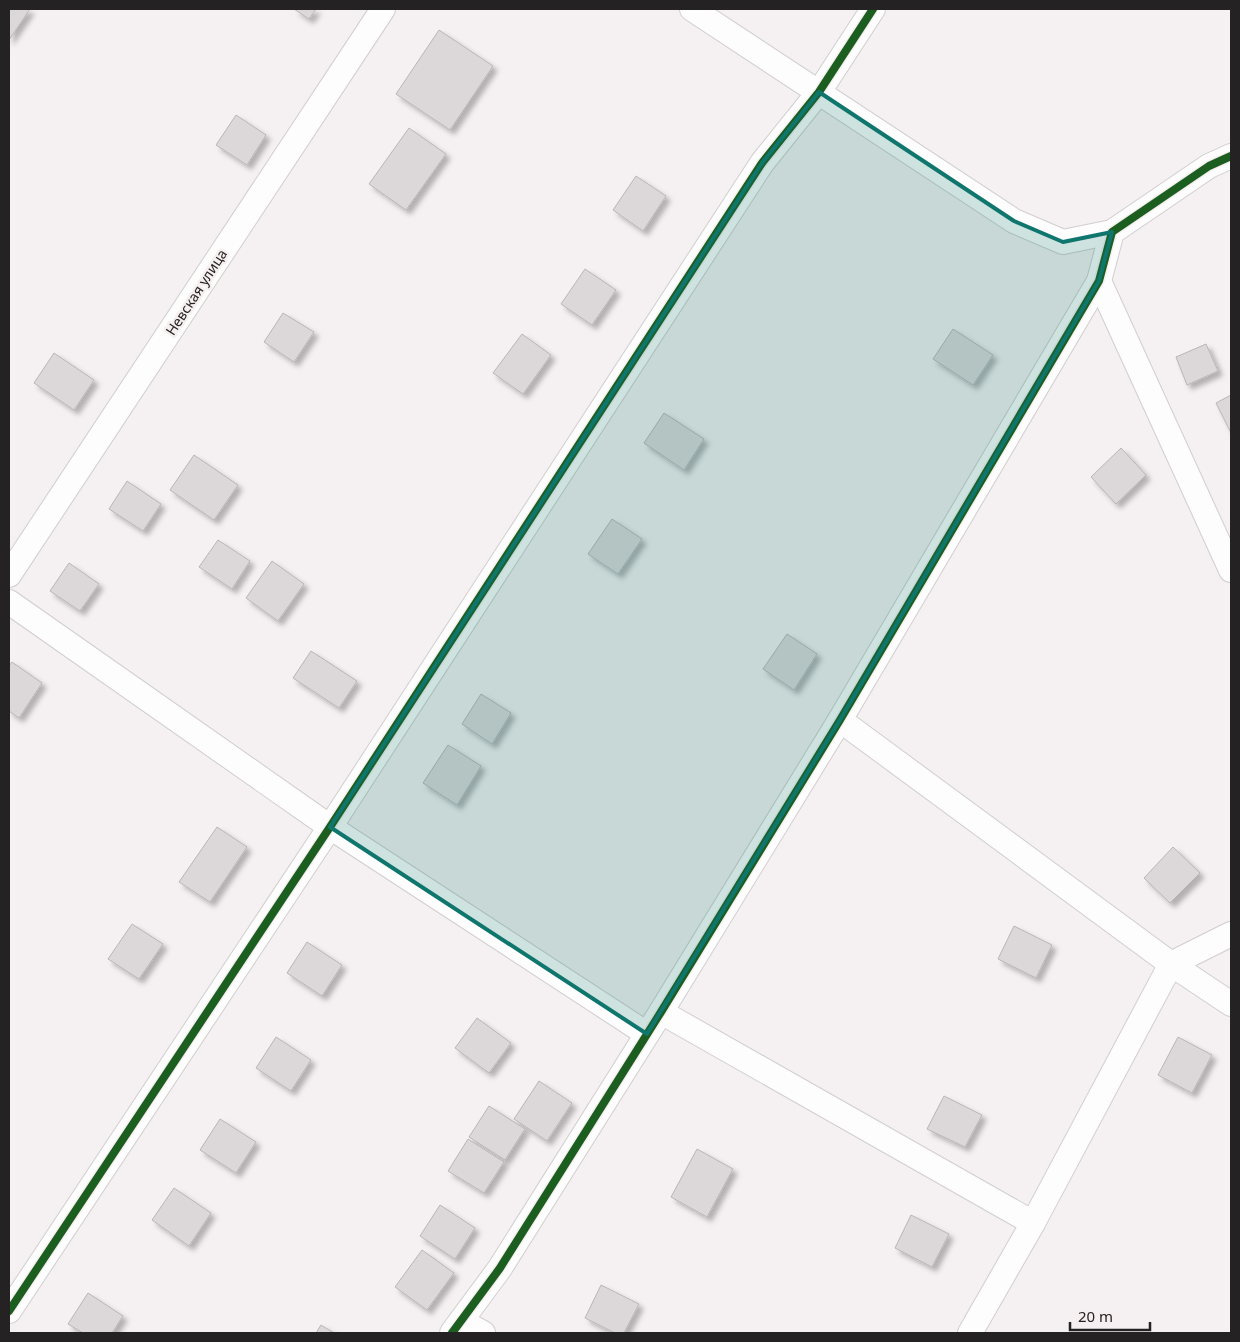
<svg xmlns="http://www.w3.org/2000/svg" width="1240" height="1342" viewBox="0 0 1240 1342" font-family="'Noto Sans',sans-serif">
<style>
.building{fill:#dcd8d9;stroke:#b8b5b6;filter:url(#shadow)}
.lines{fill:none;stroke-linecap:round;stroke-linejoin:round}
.minor-casing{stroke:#d1cece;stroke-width:26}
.minor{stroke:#fefdfd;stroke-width:24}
.cycleway-casing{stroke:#f6eff0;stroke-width:11}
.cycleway{stroke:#1b5e20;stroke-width:8}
.marked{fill:#0f766e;fill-opacity:0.2;stroke:#0f766e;stroke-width:4;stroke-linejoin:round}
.labels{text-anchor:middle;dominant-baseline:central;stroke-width:5;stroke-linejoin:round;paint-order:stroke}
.street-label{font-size:14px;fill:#252223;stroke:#f6eff0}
</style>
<defs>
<filter id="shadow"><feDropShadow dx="4.5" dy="4.5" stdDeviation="2.5" flood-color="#0004"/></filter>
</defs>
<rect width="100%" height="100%" fill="#f5f0f1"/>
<!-- building -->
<g class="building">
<polygon points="9,9 30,9 9,40"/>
<polygon points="294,9 316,9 309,19"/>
<polygon points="439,30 493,66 450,130 396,94"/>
<polygon points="236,115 266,135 247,165 216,145"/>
<polygon points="409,128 446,154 406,210 369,184"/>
<polygon points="636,176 666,196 643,231 613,210"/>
<polygon points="585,269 616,290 592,325 561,304"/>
<polygon points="283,313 314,332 294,362 264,342"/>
<polygon points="953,329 993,355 973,385 933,359"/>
<polygon points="522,334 551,355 523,394 493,373"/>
<polygon points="1206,344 1218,371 1187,385 1176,357"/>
<polygon points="54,353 94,380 74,410 34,383"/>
<polygon points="1231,395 1231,433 1216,403"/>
<polygon points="664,413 704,439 684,470 644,443"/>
<polygon points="1121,448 1146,475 1116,504 1091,477"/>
<polygon points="194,455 238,485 214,520 170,490"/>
<polygon points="127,481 161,504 143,531 109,509"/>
<polygon points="612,519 642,539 618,574 588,554"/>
<polygon points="218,540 250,561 232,589 199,567"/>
<polygon points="272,561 304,584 278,621 246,598"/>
<polygon points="69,563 99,584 80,611 50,591"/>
<polygon points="787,634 817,654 794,690 763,669"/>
<polygon points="311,651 357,681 339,708 293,678"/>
<polygon points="12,662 42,683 19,718 9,711 9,666"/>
<polygon points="481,694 511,713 492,744 462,724"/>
<polygon points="448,745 481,766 457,805 423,783"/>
<polygon points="217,827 247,847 210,902 179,882"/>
<polygon points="1173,847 1200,873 1170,903 1144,878"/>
<polygon points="132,924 163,944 139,979 108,959"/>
<polygon points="1014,926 1052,945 1036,978 998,959"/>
<polygon points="307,942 342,965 322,996 287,973"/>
<polygon points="477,1018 511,1043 489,1073 455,1048"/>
<polygon points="276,1037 311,1060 291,1091 256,1068"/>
<polygon points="1178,1037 1212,1055 1192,1093 1158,1075"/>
<polygon points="539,1081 572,1103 547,1141 514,1119"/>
<polygon points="944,1096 982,1115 965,1147 927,1129"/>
<polygon points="489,1106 525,1129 505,1160 469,1137"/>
<polygon points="220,1119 256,1142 236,1173 200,1150"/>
<polygon points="468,1139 504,1162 484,1193 448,1171"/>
<polygon points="697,1149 733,1169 707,1217 671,1197"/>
<polygon points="174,1188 211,1213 189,1246 152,1220"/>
<polygon points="440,1205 475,1228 455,1259 420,1236"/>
<polygon points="911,1215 949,1234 932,1267 895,1248"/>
<polygon points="422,1250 454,1273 427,1310 395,1287"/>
<polygon points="601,1285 639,1304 624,1333 615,1333 585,1318"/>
<polygon points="88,1293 123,1316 112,1333 83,1333 68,1324"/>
<polygon points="321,1325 334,1333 316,1333"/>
</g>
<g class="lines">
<!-- minor casing -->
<g class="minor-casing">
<g id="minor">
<polyline points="692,9 1014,221 1063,242 1112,232"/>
<polyline points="1099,281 1231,570"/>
<polyline points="9,575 383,9"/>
<polyline points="9,602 330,827 647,1034"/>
<polyline points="840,720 1171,964 1231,1004"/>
<polyline points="661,1012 1033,1223"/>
<polyline points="9,1311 330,827 762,163 819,92 873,9"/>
<polyline points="461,1321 483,1333"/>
<polyline points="452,1333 500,1268 661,1012 840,720 1099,281 1112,232 1209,166 1231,156"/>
<polyline points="970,1333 1033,1223 1171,964 1231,934"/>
</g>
</g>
<!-- minor -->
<use href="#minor" class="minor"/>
<!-- cycleway casing -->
<g class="cycleway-casing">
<g id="cycleway">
<polyline points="9,1311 330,827 762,163 819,92 873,9"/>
<polyline points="452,1333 500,1268 661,1012 840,720 1099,281 1112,232 1209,166 1231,156"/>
</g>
</g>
<!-- cycleway -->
<use href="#cycleway" class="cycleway"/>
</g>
<!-- marked area -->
<path class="marked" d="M 819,92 L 1014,221 L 1063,242 L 1112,232 L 1099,281 L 840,720 L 647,1034 L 330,827 L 762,163 Z"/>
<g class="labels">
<!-- street labels -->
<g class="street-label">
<text transform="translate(196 292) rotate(-57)">Невская улица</text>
</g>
</g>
<!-- border -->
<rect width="1240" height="1342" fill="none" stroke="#252223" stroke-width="20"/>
<!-- scale -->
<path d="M1070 1322v8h80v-8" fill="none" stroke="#252223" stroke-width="2.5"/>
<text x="1078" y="1322" font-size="15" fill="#252223" stroke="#f6eff0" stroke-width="4" paint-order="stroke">20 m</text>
</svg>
